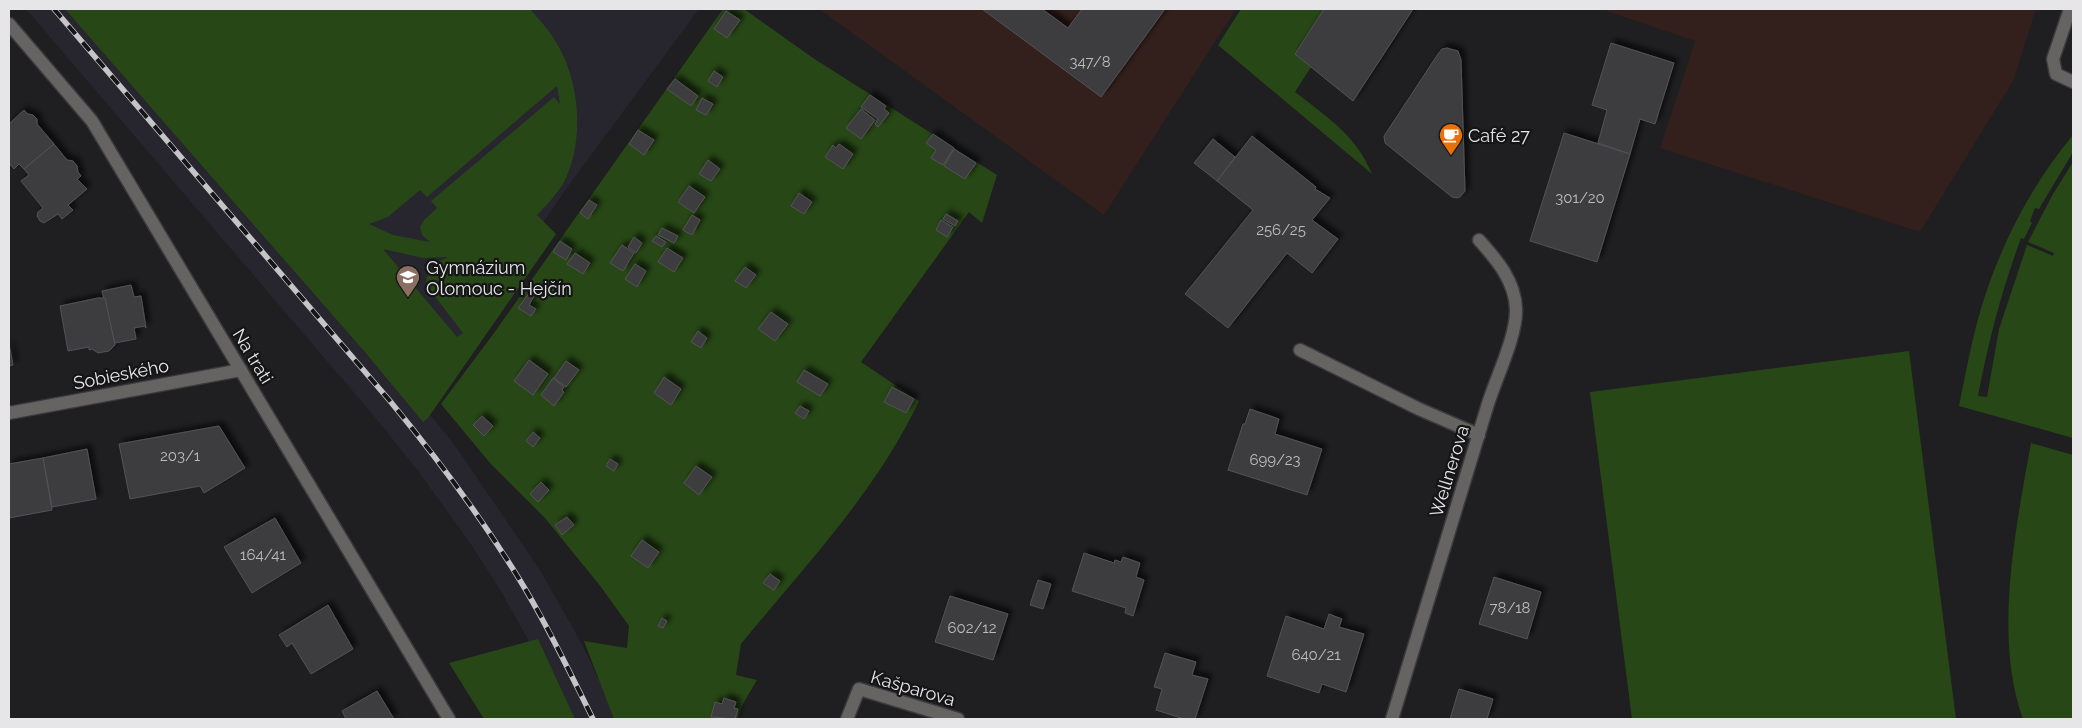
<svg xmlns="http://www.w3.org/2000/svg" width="2082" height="728" viewBox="0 0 2082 728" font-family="Raleway,sans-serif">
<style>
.built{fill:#27252d}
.industrial{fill:#33201c}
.green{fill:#274716;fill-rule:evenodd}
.building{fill:#3e3d40;stroke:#535255;filter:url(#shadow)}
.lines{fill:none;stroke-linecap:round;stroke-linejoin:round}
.lane-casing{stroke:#3b3a3d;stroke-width:15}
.street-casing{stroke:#3b3a3d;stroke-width:15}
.lane{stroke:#656463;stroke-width:12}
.street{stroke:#656463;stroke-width:12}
.rail-casing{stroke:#c5c5c7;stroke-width:5.5}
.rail{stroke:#151517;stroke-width:4;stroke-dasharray:11;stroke-linecap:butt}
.labels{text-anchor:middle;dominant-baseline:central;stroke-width:4.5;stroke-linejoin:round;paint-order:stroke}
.number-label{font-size:15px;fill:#bcbcbe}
.poi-label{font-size:18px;fill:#e6e6e8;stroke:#151517;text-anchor:start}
.street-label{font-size:18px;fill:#e6e6e8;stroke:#151517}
</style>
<defs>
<filter id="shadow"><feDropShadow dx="4.5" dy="-4.5" stdDeviation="2.5" flood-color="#0009"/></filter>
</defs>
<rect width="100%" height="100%" fill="#1f1e21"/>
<!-- built -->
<polygon class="built" points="26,9 699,9 569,185 419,401 454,444 540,570 582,644 617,719 568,719 542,665 502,593 470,543 418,471 373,415"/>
<!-- industrial -->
<g class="industrial">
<polygon points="819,9 1236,9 1104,215"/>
<polygon points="1601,9 2036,9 2013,81 1920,232 1660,148 1695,41"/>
</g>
<!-- green -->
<g class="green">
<path d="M 65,9 L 530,9 C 539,19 549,30 556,42 C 580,80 585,141 564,182 C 557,194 547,205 537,215 L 556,234 L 428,418 L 423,422 L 364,351 ZM 557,86 L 560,104 L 554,97 L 431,201 L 437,208 L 424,220 L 420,227 L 422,235 L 430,242 L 393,235 L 369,224 L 388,217 L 420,190 L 427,197 ZM 383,249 L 423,258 L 448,257 C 437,262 426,270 426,285 L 463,333 L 457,337 Z"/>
<path d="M 723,9 L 744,9 L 813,58 L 997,175 L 982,223 L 969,212 L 861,362 L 919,401 C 876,492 804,567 741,644 L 736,675 L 757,680 L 744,702 L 737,719 L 614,719 L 584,641 L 627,648 L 629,626 L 601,587 L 545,518 L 490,463 L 441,404 L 494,333 Z"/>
<path d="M 1241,9 L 1324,9 L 1295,53 L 1311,67 L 1295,92 C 1327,117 1356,135 1372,174 L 1218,45 Z"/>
<path d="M 2073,135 L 2073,152 L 2039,209 L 2035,208 L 2030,221 L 2032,223 L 2024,239 L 2021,238 C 2001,293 1989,339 1978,396 L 1987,397 L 1999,329 L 2027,245 L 2053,256 L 2054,253 L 2028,242 L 2053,194 L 2073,162 L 2073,438 L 1959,406 C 1966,372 1972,338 1982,305 C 2001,244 2032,184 2073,135 Z"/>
<polygon points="1909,351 1956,719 1632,719 1590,392"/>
<path d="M 2031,443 L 2073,455 L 2073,719 L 2023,719 C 1993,637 2016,527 2031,443 Z"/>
<polygon points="538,639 575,719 484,719 449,663"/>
</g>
<!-- building -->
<g class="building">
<polygon points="982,9 1042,9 1068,28 1082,9 1165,9 1101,97"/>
<polygon points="1324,9 1413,9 1353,101 1295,54"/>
<polygon points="726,11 740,20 727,38 714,29"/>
<polygon points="1611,43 1674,63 1655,124 1640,119 1630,154 1598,143 1607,110 1592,105"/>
<polygon points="1447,48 1458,51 1461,60 1465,191 1460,197 1457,198 1452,197 1385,143 1384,136 1438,54 1442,49"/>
<polygon points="714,71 723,77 717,87 708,81"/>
<polygon points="675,79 698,96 691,106 667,89"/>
<polygon points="870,95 886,106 884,109 889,113 878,127 875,124 878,119 861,107"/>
<polygon points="702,98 713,104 706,115 696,110"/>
<polygon points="861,109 875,120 861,139 846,128"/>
<polygon points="24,110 28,114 33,115 37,119 37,124 54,144 24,169 19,164 14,169 9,163 9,124"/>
<polygon points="638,130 654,140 644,155 629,144"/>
<polygon points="1564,133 1630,154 1597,262 1530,241"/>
<polygon points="933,134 954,148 943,165 931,158 936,150 926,143"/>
<polygon points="1252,136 1316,187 1315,189 1330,198 1312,220 1338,239 1312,273 1287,253 1228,328 1185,294 1253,210 1217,181"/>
<polygon points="1213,139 1235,157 1217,181 1194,163"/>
<polygon points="54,144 67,160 73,161 77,166 78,172 81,176 77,179 87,189 68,205 73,210 62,219 58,214 44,223 40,221 37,216 38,212 43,208 21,181 29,175 24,169"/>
<polygon points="839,144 853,154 843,169 825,157 833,145 836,148"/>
<polygon points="954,149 976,163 965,179 944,166"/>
<polygon points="708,160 720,169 711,181 699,174"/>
<polygon points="689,186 705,197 694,213 678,202"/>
<polygon points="799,193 812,202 804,214 791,206"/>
<polygon points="589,200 597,205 588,219 580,213"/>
<polygon points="946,214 958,221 955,226 943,219"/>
<polygon points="692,215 700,220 692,235 683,230"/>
<polygon points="941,220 953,227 947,237 936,230"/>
<polygon points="662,228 678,236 674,243 658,235"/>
<polygon points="656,236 666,242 662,247 652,241"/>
<polygon points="634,237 642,243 636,253 628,247"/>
<polygon points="560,241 572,249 566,260 553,252"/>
<polygon points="622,245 634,253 623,271 610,263"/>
<polygon points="667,248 683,258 674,272 658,262"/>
<polygon points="575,253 590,263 583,274 567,264"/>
<polygon points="635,264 646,271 637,287 625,279"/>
<polygon points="745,267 756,275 746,288 735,281"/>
<polygon points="131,285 134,297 141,296 146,328 145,326 134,328 136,339 115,343 102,291"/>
<polygon points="529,293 534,296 529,305 536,309 531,316 518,308"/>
<polygon points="98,298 105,298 115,345 109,351 98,353 92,349 89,350 89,347 68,351 60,306"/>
<polygon points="771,312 788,324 775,341 758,329"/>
<polygon points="698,331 707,338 701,348 691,342"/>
<polygon points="9,344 13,365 9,366"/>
<polygon points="529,360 548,374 533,395 514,381"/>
<polygon points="566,361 579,370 566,387 554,378"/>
<polygon points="804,370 828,384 820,396 797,382"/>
<polygon points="664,377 681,389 671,405 654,393"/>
<polygon points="553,378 564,387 562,390 564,392 554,406 541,395"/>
<polygon points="892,387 914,399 906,413 884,402"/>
<polygon points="800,406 809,411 804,419 795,413"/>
<polygon points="1250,409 1279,419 1275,434 1322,449 1307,495 1228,470 1243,424 1245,424"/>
<polygon points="482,416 493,426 484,436 473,425"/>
<polygon points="219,426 245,468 204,493 200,486 130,499 119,444"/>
<polygon points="533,432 540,438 533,447 526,441"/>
<polygon points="87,449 96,499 52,507 43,458"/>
<polygon points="43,458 52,510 9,518 9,464"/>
<polygon points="610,459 618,464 614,471 606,466"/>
<polygon points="696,466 712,477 699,495 684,483"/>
<polygon points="541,482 549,490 538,502 530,494"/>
<polygon points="567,517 574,525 562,535 555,525"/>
<polygon points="275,518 301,563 252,593 224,547"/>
<polygon points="642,540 659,552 648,568 631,556"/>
<polygon points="1084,553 1114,563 1115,560 1121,562 1123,557 1140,563 1136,577 1144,580 1133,616 1125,613 1126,608 1072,591"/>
<polygon points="770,574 780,581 774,590 763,583"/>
<polygon points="1494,577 1541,592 1527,639 1479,624"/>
<polygon points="1038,580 1051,584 1043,609 1030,605"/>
<polygon points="950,596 1008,614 993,660 935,642"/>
<polygon points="328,605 353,649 311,674 292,643 287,647 279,635"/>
<polygon points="1329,614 1342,619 1339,627 1364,634 1346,692 1322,684 1319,693 1267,676 1286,616 1324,629"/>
<polygon points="662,618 667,621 663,628 658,626"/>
<polygon points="1165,653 1196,662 1192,675 1208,679 1195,719 1184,719 1156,710 1162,689 1154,687"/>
<polygon points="1459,689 1493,699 1487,719 1450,719"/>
<polygon points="377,691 394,719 346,719 342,711"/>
<polygon points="724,698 736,702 734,708 738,709 735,719 711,717 715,702 722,704"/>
</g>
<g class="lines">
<!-- lane casing -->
<g class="lane-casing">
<g id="lane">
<polyline points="2070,9 2053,59 2056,74 2073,82"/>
<polyline points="1300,350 1419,409 1479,435"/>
</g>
</g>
<!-- street casing -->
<g class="street-casing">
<g id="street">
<polyline points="9,24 92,121 449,719"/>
<polyline points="9,413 241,370"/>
<polyline points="847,719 859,689 958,719"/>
<path d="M 1392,719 C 1423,615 1456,511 1487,407 C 1495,380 1517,336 1516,309 C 1515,281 1497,260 1479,240"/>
</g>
</g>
<!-- lane -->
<use href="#lane" class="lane"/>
<!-- street -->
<use href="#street" class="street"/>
<!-- rail casing -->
<g class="rail-casing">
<path id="rail" d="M 54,9 L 390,401 C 437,458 482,518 521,582 C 548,626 570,673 593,719"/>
</g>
<!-- rail -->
<use href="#rail" class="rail"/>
</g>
<!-- icons -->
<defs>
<g id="cafe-pin" transform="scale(1.25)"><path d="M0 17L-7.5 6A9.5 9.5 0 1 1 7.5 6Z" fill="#e8710a" stroke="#151517"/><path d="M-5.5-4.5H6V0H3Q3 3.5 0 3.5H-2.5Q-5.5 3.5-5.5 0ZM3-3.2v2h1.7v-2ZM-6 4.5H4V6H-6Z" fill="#fff"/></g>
<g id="university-pin" transform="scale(1.25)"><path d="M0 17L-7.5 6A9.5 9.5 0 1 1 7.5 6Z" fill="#8d6e63" stroke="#151517"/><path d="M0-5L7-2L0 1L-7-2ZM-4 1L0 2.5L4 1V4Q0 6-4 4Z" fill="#fff"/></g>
</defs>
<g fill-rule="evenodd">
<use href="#cafe-pin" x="1451" y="135"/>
<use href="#university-pin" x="408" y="277"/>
</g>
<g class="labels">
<!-- number labels -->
<g class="number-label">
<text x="1090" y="62">347/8</text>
<text x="1580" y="198">301/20</text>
<text x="1281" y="230">256/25</text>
<text x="180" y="456">203/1</text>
<text x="1275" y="460">699/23</text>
<text x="263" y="555">164/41</text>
<text x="1510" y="608">78/18</text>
<text x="972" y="628">602/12</text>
<text x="1316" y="655">640/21</text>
</g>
<!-- poi labels -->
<g class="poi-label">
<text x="1468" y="135">Café 27</text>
<text x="426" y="267">Gymnázium<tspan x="426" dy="21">Olomouc - Hejčín</tspan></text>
</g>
<!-- street labels -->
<g class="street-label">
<text transform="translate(253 356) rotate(59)">Na trati</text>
<text transform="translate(121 374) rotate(-11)">Sobieského</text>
<text transform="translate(1449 471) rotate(-73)">Wellnerova</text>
<text transform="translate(913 688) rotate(16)">Kašparova</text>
</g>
</g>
<!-- border -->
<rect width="2082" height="728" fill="none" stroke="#e6e6e8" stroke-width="20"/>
</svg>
